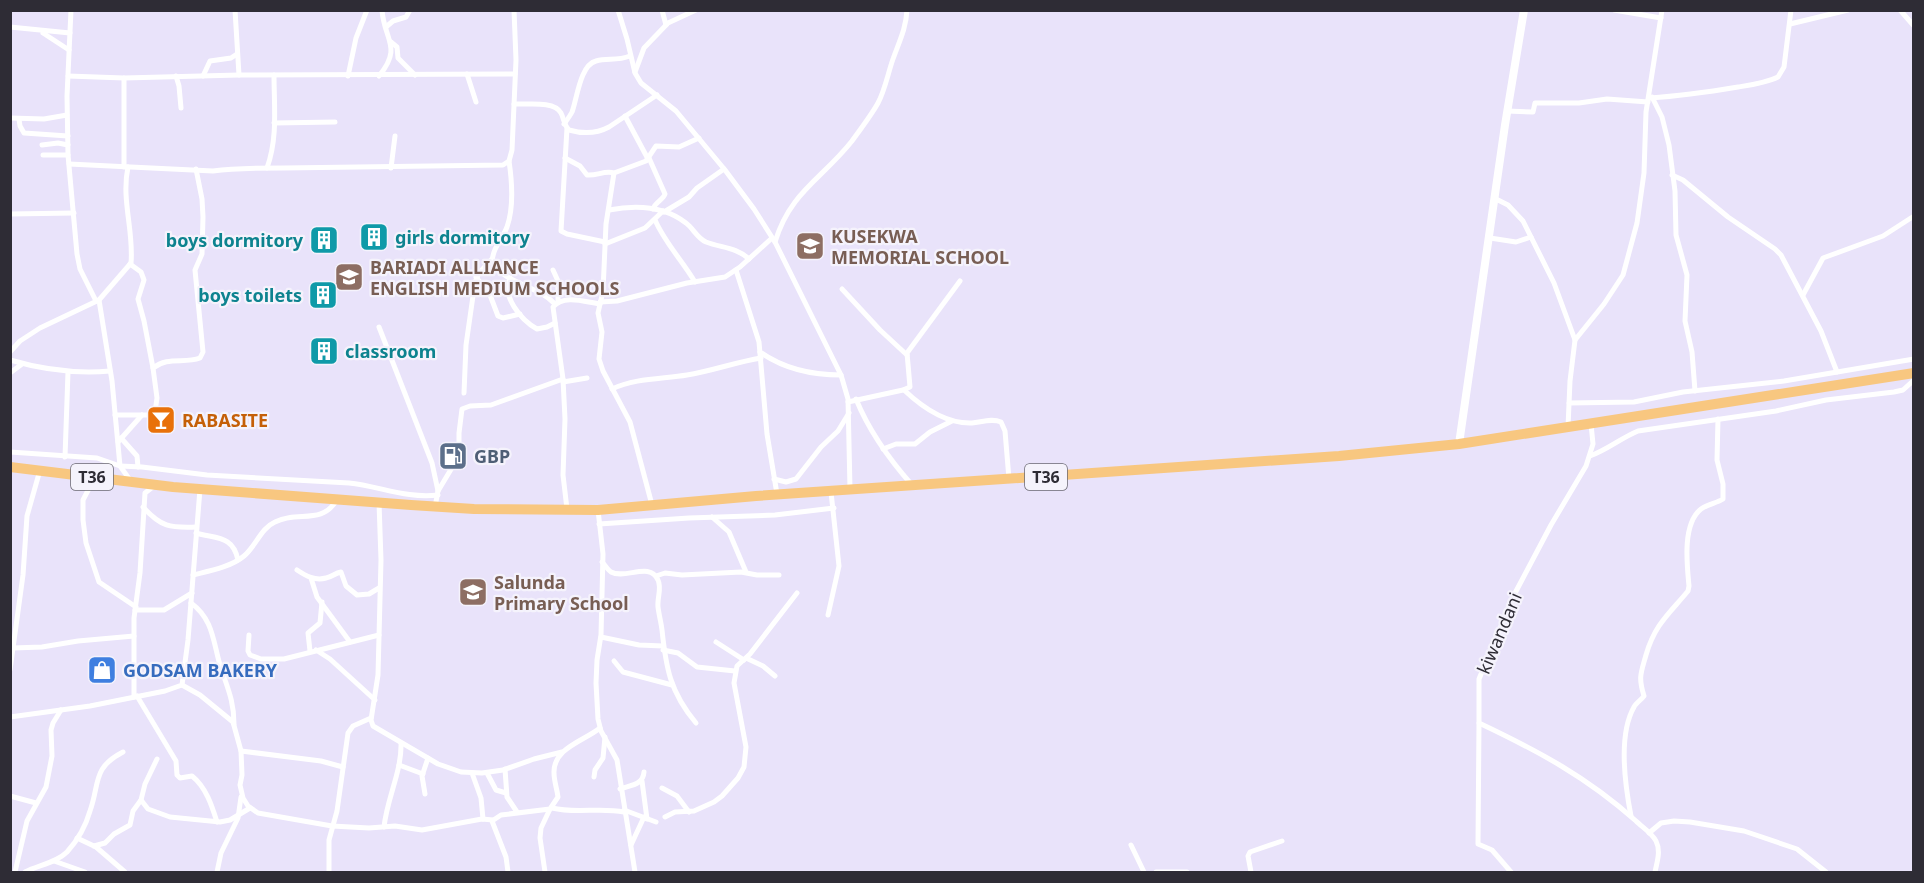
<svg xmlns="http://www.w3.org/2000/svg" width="1924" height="883" viewBox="0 0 1924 883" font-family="'Noto Sans',sans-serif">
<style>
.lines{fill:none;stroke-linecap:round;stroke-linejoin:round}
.street{stroke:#fff;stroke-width:5}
.secondary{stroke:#fff;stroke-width:8}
.highway{stroke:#f8c780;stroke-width:10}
.labels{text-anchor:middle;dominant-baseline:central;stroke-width:4.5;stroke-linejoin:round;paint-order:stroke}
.shield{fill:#f5f3fc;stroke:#6a6871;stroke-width:1.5}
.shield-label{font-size:16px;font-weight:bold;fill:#2e2c35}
.education-label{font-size:18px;font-weight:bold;fill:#785e54;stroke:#f5f3fc;text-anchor:start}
.culture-label{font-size:18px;font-weight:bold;fill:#0d838f;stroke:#f5f3fc;text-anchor:start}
.food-label{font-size:18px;font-weight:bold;fill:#c56008;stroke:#f5f3fc;text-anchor:start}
.service-label{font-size:18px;font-weight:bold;fill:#4e5e75;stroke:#f5f3fc;text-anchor:start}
.street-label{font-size:18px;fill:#2e2c35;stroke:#f5f3fc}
.shop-label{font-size:18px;font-weight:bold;fill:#366cbe;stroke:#f5f3fc;text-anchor:start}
</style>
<rect width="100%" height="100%" fill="#e9e3fa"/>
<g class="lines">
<!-- street -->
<g class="street">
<polyline points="71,10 67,96 68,155 77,254 80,269 96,301"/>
<polyline points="235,10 239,75"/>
<polyline points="618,10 627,39 635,73 641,83 676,111 725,170 754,209 775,242 841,375 848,399 850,489"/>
<polyline points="662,10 666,25"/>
<polyline points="1614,10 1661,18"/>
<polyline points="1900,10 1914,26"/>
<polyline points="1790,24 1848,10"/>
<polyline points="10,27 70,33"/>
<polyline points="386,27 393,21 406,17 410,10"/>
<polyline points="43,33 69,50"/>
<polyline points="391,42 397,47 398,58 415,75"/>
<polyline points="635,72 644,48 668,23 696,10"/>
<polyline points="467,74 476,102"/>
<polyline points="68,76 124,78 239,75 515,74"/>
<polyline points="176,76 179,86 181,108"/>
<polyline points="203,76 210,61 231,58 237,54"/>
<polyline points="348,76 356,38 367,10"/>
<path d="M 379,76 C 403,47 384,40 382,10"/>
<polyline points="1652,97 1662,117 1669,145 1675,191 1676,235 1687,275 1685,321 1692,352 1695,391"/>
<path d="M 1650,98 C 1680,96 1708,92 1738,87 C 1751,85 1766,83 1778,77 L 1784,67 L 1791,10"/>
<path d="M 514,104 C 526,105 554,100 561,113 C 564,119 564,125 569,130 C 583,134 596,134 609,127 L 657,95"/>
<polyline points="1507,111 1533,112 1535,103 1579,103 1607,99 1648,102"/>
<polyline points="625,116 648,159"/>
<polyline points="10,118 44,119 67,115"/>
<polyline points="19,119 20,126 24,133 68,136"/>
<polyline points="274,123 335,122"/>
<path d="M 564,124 C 567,120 570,116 572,112 C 577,99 580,65 596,61 C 608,58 617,61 630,56"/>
<polyline points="567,128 561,231 567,234 605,242"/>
<polyline points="42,145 58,143 68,145"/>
<polyline points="43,155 68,155"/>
<path d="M 565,158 L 580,166 L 587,175 C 597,176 605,170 614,173"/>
<path d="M 649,158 L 665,194 C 663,200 655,202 653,209"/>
<path d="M 509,161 C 512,181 514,207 507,227 C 502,240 493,247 492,262 C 505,284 537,285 555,304"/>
<path d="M 69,164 L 213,171 C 236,168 260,168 284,168 L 503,165 L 509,161 L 512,150 L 516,60 L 514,10"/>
<polyline points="124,167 124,78"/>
<path d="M 267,168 C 278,138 274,106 274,75"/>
<polyline points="391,168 395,136"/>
<polyline points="1672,175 1683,180 1728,217 1775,249 1781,255 1821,331 1837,372"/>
<polyline points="1496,199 1508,205 1523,221 1554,283 1575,340"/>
<path d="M 609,210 C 635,205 664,206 686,223 C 693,228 697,238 706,242 C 722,248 736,247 749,259"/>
<polyline points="664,212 689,197 697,188 724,169"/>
<polyline points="10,214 74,213"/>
<path d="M 655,220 C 665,243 682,260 695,282"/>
<polyline points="1490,238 1516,242 1531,237"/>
<path d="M 775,242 C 790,192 822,179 852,141 C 860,130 872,114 878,103 C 885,90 888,73 893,59 C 899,42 906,29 907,10"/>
<polyline points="605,244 645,228 663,211"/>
<polyline points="130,264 141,272 144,280 138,299 144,321 153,368"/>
<polyline points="553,270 558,281 558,302"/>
<polyline points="736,270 759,342 767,434 777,494"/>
<polyline points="476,277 490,295 498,316 503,318 520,314"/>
<path d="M 510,278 C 501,296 521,320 537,329 L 547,327 L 555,323"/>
<polyline points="842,289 880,330 907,355"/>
<polyline points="1803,295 1823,258 1883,236 1914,216"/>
<polyline points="99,300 112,381 120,466 130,480"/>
<polyline points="600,302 617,301 687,283 725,277 740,267 772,238"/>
<polyline points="379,327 432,463 438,491 435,507"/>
<path d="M 10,352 L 20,341 L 40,328 L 99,300 L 131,263 C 134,231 121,200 128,167"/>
<path d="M 760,352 C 784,369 813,375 841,375"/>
<path d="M 10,360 C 44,370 75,374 110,371"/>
<polyline points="10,373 22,364"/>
<polyline points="563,382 587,378"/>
<path d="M 612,389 C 635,378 663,379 687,375 C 712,371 736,362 761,358"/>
<path d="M 904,390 C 923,408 946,424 972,423 C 982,422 992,418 1001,422 L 1005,431 L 1009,479"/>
<polyline points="464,393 466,345 475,282 479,273 492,259"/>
<path d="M 856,399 C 869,431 889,459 912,485"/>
<polyline points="848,402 903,390 910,387 907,353 960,281"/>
<polyline points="1569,403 1634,402 1683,392 1784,381 1914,359"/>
<path d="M 115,415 L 147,415 L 155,412 L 157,398 L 153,368 C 168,356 184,364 200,358 L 203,352 L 195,270 L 202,254 L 203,217 L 202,199 L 196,169"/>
<path d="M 1591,424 L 1593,444 L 1586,466 L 1551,525 L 1514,595 L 1479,679 L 1479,723 C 1538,751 1587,777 1636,821 C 1642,827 1652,833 1656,841 C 1661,851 1657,862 1655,872"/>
<polyline points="1568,427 1570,381 1575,340 1604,304 1623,275 1637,223 1644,173 1646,112 1662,10"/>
<polyline points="121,438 137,456 138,467"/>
<polyline points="118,442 142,415"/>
<polyline points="883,449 896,444 915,444 930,432 952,421"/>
<path d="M 10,452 L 97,458 L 120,466 L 142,467 L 207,475 L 349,483 C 379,486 407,499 438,495"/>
<path d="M 1590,456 C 1607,450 1621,438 1638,431 L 1776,411 L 1826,400 L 1894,392 L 1903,390 L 1914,380"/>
<polyline points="65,457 68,372"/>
<polyline points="95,477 83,500 83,520 86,543 99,582 136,607"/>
<polyline points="774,479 786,482 796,479 821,447 838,431 849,413"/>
<polyline points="438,491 459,456 459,433 462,409 470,406 491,405 563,379"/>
<polyline points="379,502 381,560 378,675 371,720 373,726 438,764 461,772 482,773 503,770 534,759 562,752"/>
<polyline points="652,505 630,422 603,371 599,359 602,332 598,313 603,291 606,224 614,173 646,161 656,146 679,147 699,138"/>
<path d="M 143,507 C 161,527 170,528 196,527"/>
<path d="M 567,509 L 563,475 L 565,419 L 563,379 L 553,307 C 564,294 585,302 600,304"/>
<polyline points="598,510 603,554 601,635 597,660 596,683 598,719 601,731 617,760 635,872"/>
<polyline points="712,517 729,532 746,572"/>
<polyline points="599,524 689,518 775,515 834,508"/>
<path d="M 196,533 C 216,539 233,535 238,560"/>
<path d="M 602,562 C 605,565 608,570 611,572 C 625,580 650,561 658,580 C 662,588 657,598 658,607 C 659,615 661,622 662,630 C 666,668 670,692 696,723"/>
<path d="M 297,570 C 306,576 315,581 326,578 C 332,577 335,573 341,572 L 346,586 L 357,595 L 369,594 L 379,588"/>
<path d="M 193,575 C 209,571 231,567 244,556 C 256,546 261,528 275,522 C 299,510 320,526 337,500"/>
<polyline points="656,576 665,573 682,575 741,572 757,575 779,575"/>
<polyline points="311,578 317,597 350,642"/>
<path d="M 191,603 C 213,619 213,641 220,665 C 227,687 234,700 234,724"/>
<polyline points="135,610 164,610 192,593"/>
<polyline points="828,615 839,566 831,492"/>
<polyline points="249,635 248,651 250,655 261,659 284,659 379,635"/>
<polyline points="601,637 639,645 663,646"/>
<polyline points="716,642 744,660"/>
<polyline points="13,648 42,647 78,641 134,636"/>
<polyline points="316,650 330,659 375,700"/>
<polyline points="663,650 678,653 697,667 735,671"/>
<polyline points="310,651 308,633 320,623 322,602"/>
<polyline points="746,658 763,666 775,676"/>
<polyline points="614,661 623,672 672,685"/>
<polyline points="10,670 23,575 27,516 40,470"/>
<polyline points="182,685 200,695 233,722 241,751 242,775 240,785 243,798 248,806 258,813 332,826 369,828 395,826 422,830 482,819 493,820"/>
<path d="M 137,696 L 176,761 L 177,775 L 180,778 L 192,776 C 206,787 212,806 217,822"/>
<polyline points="134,697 134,618 140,573 145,493 154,486"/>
<polyline points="10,717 90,706 165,691 182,685 188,640 200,489"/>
<polyline points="1479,723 1478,844 1492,850 1511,872"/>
<polyline points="241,751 321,761 343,767"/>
<polyline points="399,765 423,774"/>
<polyline points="505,769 507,797 517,812"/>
<polyline points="472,773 481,798 483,819"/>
<polyline points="487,773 496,790 506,793"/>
<polyline points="594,777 595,770 603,758 605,737"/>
<polyline points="642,781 647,819"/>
<polyline points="662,788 677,796 689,812"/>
<path d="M 620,789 C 631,785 643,785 644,772"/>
<polyline points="425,794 422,776 428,758"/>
<polyline points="10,796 36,803"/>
<polyline points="141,800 148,809 170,817 220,822 230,820 250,808"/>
<path d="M 552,808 C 576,814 600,807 624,812"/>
<polyline points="624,810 656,822"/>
<path d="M 1631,816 C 1625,785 1618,735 1634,707 C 1636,703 1641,700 1644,696 C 1638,677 1641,673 1646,655 C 1655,624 1669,614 1688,591 L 1689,586 C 1687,565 1682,524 1701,509 C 1708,504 1717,503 1723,499 L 1723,484 L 1717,460 L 1718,419"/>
<polyline points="665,817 675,812 694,811 714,802 722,796 738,778 744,767 746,747 734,683 737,666 750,654 797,593"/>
<path d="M 384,827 C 387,798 402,771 401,743"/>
<polyline points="1649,833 1661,823 1674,821 1690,822 1744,831 1797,849 1826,872"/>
<polyline points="77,838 96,847 125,872"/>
<polyline points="631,845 644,817"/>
<polyline points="1131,845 1144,872"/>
<polyline points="94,846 105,843 114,834 130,825 133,811 141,800 145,784 157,759"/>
<polyline points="54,861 85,872"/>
<polyline points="15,872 27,821 46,787 52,756 51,730 53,723 61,710"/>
<path d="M 25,872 C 38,865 56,863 67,852 C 77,841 86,825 90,811 C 100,783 92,768 123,752"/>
<polyline points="217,872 221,853 238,818 241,797"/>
<polyline points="329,872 329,840 337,811 348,733 353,726 371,718"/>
<path d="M 508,872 L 506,857 L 492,821 L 501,815 L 550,809 L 558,797 C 557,789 554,781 554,773 C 553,748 584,741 600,728"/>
<polyline points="545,872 540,838 541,828 550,809"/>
<polyline points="1156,872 1187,872"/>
<polyline points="1251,872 1248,856 1250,852 1282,841"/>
</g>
<!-- secondary -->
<polyline class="secondary" points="1459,444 1505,125 1524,10"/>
<!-- highway -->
<polyline class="highway" points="10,467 173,487 411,505 474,509 598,510 756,496 1339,456 1459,444 1914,373"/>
</g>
<!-- icons -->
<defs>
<g id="building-square" transform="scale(1.5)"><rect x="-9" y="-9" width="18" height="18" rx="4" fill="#0f9aa8" stroke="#f5f3fc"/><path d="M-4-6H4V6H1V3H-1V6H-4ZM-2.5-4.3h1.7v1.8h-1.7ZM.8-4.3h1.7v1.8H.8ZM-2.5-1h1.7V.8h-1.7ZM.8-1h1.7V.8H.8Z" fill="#fff"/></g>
<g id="school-square" transform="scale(1.5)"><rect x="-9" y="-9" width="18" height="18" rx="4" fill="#8d6e63" stroke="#f5f3fc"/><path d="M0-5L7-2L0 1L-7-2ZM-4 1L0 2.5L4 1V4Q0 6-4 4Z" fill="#fff"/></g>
<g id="bar-square" transform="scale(1.5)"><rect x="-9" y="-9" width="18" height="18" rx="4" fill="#e8710a" stroke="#f5f3fc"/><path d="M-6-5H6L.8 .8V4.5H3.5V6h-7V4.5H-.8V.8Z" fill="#fff"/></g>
<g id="fuel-square" transform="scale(1.5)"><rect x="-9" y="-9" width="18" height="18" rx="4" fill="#5c6f8a" stroke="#f5f3fc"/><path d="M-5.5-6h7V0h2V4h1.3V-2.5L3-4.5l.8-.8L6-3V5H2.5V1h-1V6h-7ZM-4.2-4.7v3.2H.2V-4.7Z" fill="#fff"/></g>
<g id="shop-square" transform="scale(1.5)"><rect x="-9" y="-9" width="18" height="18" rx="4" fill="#3f7fe0" stroke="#f5f3fc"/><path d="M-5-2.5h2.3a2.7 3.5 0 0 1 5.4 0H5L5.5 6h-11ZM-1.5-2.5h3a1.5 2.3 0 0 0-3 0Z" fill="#fff"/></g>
</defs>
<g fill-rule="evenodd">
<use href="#building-square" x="374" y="237"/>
<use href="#building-square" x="324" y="240"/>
<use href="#school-square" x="810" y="246"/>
<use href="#school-square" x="349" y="277"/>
<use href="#building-square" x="323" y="295"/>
<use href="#building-square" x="324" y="351"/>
<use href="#bar-square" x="161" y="420"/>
<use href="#fuel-square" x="453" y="456"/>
<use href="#school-square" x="473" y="592"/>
<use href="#shop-square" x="102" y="670"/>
</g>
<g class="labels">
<!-- shield labels -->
<g class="shield">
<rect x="71" y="464" width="42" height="26" rx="4.5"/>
<rect x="1025" y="464" width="42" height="26" rx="4.5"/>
</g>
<g class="shield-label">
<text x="92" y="477">T36</text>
<text x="1046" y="477">T36</text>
</g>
<!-- education labels -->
<g class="education-label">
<text x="831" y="236">KUSEKWA<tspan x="831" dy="21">MEMORIAL SCHOOL</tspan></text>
<text x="370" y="267">BARIADI ALLIANCE<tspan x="370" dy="21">ENGLISH MEDIUM SCHOOLS</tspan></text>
<text x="494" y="582">Salunda<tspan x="494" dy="21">Primary School</tspan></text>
</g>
<!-- culture labels -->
<g class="culture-label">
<text x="395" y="237">girls dormitory</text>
<text x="303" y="240" text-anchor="end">boys dormitory</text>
<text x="302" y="295" text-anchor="end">boys toilets</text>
<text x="345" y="351">classroom</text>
</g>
<!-- food labels -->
<g class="food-label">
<text x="182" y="420">RABASITE</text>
</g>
<!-- service labels -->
<g class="service-label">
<text x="474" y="456">GBP</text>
</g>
<!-- street labels -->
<g class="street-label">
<text transform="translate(1499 633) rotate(-67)">kiwandani</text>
</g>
<!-- shop labels -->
<g class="shop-label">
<text x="123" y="670">GODSAM BAKERY</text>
</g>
</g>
<!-- border -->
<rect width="1924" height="883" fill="none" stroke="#2e2c35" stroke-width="24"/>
</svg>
